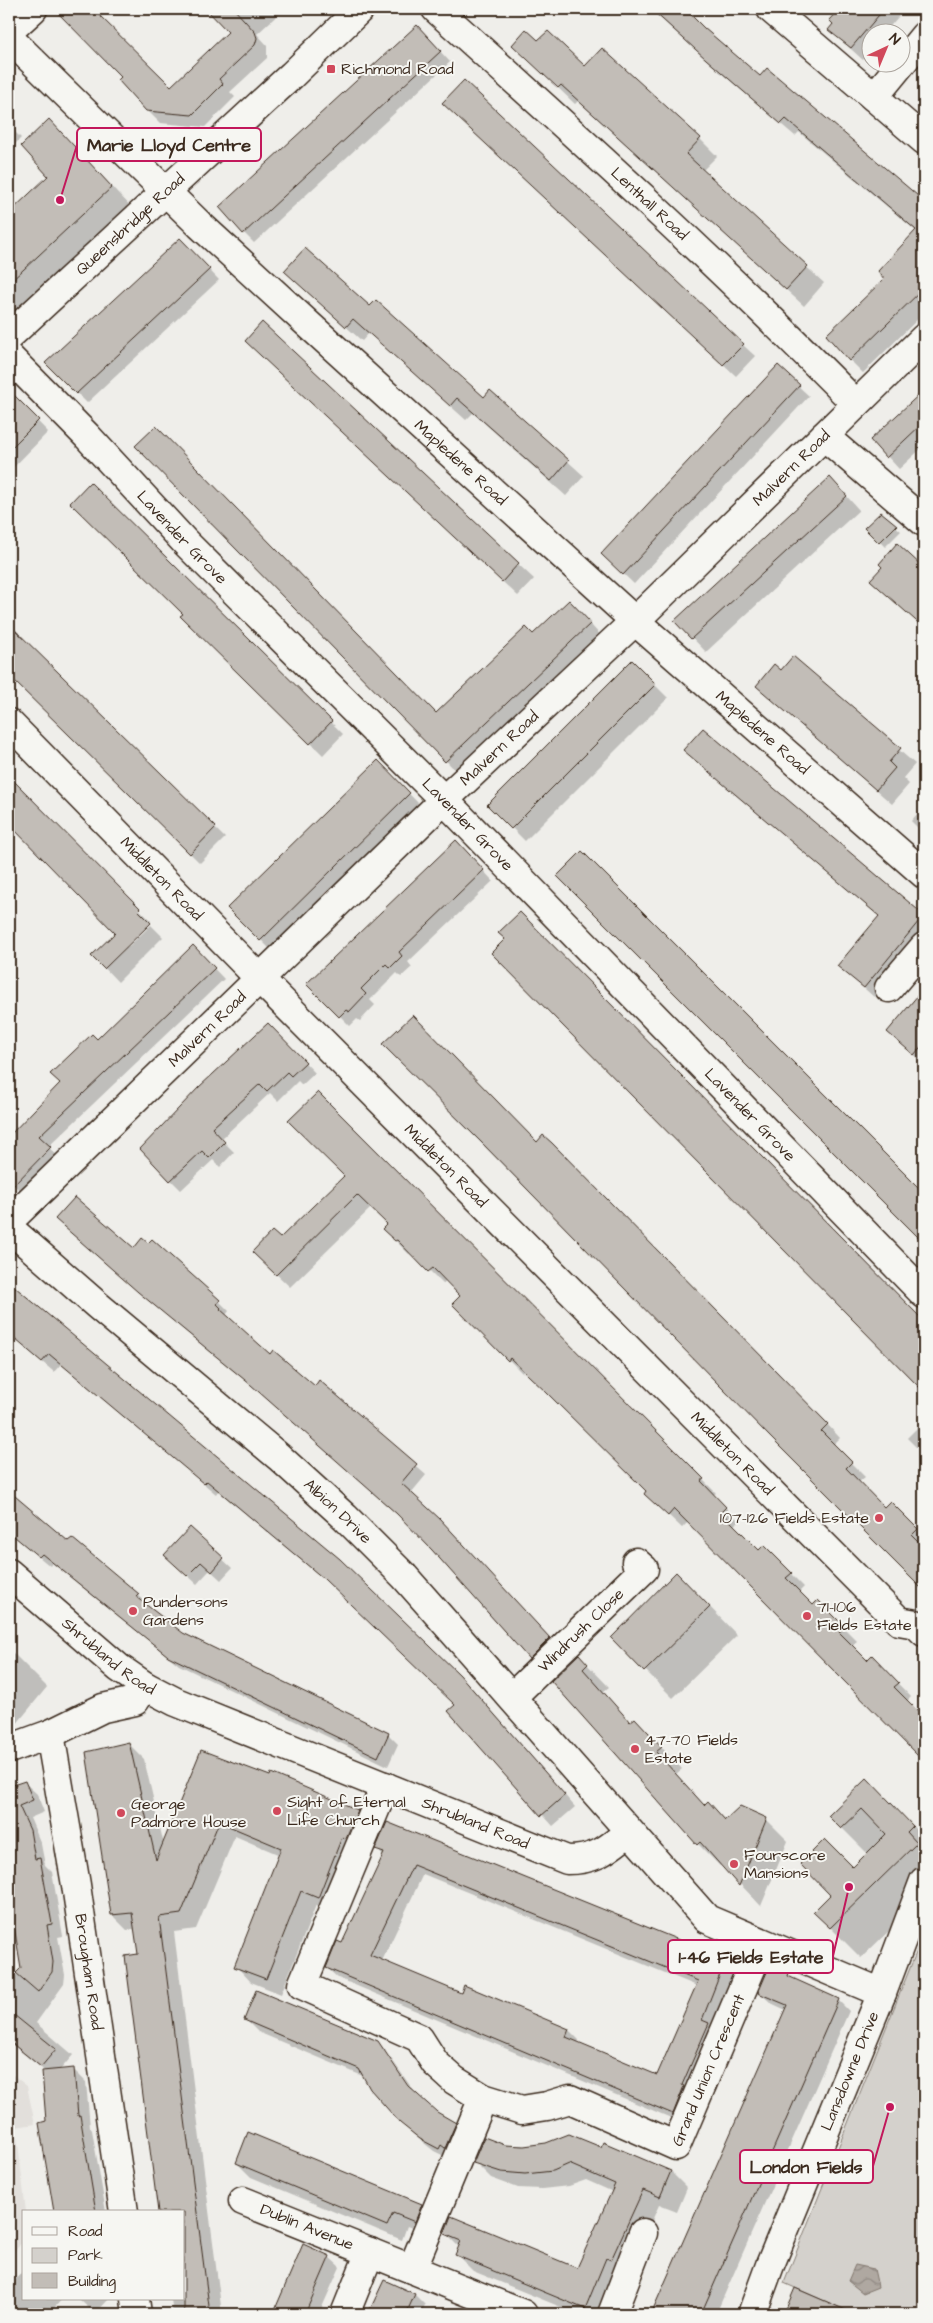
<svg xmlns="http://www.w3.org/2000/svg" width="933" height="2323" viewBox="0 0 933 2323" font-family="'Architects Daughter',sans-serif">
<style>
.built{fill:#e2dfdb}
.green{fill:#d4d1cc;stroke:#887e75}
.water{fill:url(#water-waves);stroke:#81766d}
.shadow{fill:#0003;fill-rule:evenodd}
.building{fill:#c2bdb7;stroke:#3b2a1e;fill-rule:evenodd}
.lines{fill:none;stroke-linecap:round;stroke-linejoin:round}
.minor-casing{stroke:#3b2a1e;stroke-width:31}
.major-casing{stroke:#3b2a1e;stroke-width:31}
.minor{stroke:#f6f6f2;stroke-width:28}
.major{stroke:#f6f6f2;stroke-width:28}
.poi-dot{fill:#d1495b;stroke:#f6f6f2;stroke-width:2}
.labels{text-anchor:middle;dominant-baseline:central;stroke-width:4;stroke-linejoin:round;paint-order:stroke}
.poi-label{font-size:16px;fill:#3b2a1e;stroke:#f6f6f2;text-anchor:start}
.street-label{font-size:16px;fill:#3b2a1e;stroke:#f6f6f2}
.leader{fill:none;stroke:#c2185b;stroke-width:2}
.callout-dot{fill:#c2185b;stroke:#f6f6f2;stroke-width:2}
.callout{fill:#f6f6f2;stroke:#c2185b;stroke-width:2}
.callout-label{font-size:18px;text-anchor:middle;font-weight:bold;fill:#3b2a1e}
</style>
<defs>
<pattern id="water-waves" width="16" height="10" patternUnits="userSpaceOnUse" patternTransform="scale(1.25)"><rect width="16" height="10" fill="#afa8a1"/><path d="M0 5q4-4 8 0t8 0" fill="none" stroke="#908983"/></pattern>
</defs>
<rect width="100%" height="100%" fill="#efeeea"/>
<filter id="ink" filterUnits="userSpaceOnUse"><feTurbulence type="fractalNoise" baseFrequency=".02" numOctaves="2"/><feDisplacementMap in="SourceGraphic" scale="10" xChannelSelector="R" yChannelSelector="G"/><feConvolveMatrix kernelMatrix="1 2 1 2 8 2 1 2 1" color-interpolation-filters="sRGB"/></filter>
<g filter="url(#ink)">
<!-- built -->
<polygon class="built" points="9,2072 27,2086 35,2124 16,2127 26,2212 24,2212 24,2240 9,2258"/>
<!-- green -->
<polygon class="green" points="924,1933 924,2314 830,2314 834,2305 784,2283"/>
<!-- water -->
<polygon class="water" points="855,2265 874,2269 878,2287 863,2293 848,2281"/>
<!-- shadow -->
<g class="shadow">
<polygon points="65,9 91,9 171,88 230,32 208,9 284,9 257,34 267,45 267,58 230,92 235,97 205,127 160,123 147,110 123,77 60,13"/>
<polygon points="485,9 496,9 491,14"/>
<polygon points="650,9 682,9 760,77 767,70 924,203 924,313 863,373 850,360 886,279 916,231 799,132 795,136 720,72"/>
<polygon points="841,9 905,9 885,32 870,32 870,51 863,60 830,30 835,24 831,20"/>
<polygon points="427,37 450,62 254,243 244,233"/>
<polygon points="538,42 585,68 700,139 717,156 702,171 824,283 804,306 578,101 575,104 513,45"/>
<polygon points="455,115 743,345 755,356 736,376"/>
<polygon points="49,121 139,215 9,325 9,215 50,176"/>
<polygon points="9,126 21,138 9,150"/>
<polygon points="180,240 219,280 87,403 47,363"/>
<polygon points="301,286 370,308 484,399 490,391 584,476 566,496 473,413 466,420 369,333 362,341"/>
<polygon points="263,324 534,579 518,596 262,356"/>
<polygon points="778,367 809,396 634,584 613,564"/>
<polygon points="924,392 924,446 899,469 872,440"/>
<polygon points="12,395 48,432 9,472 9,398"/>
<polygon points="90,484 343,734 323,755 182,616 185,614"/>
<polygon points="843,492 859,510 706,652 676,621"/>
<polygon points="881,514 901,531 885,547 866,528"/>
<polygon points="897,545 924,569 924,627 882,590 884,567"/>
<polygon points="580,613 601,636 458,773 419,733 436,714 533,636"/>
<polygon points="9,626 225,838 200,863 9,675"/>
<polygon points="632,662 668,698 525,841 489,805"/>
<polygon points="781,672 851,708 915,764 903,778 909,784 892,804 758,686"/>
<polygon points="703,729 924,917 924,938 874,997 849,975 880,917"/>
<polygon points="378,762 419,804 271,950 229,908"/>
<polygon points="9,777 151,921 126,946 128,947 151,925 163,937 118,982 93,956 117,933 9,823"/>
<polygon points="924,806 924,834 911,821"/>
<polygon points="466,852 493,881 408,962 412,967 401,977 397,973 370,1000 375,1005 360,1021 357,1019 350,1026 308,984"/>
<polygon points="520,914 924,1322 924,1390 492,953 506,939"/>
<polygon points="203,957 224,979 48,1147 60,1158 24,1194 9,1181 9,1138 61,1083 97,1041"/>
<polygon points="924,990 924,1064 889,1032"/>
<polygon points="278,1034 315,1073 302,1085 298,1081 278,1101 270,1093 221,1139 234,1152 220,1167 213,1160 181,1190 171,1180"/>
<polygon points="383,1044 537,1144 827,1424 840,1438 833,1445 865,1477 859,1482 885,1508 890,1503 924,1537 924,1589"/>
<polygon points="318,1094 716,1493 713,1495 739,1521 733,1526 759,1552 764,1547 804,1587 799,1592 813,1607 818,1602 857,1641 851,1646 867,1662 872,1657 911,1697 907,1701 924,1719 924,1761 688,1522 682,1528 646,1494 648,1491 524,1370 522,1373 454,1304 461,1296 446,1280 443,1284 411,1252 409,1254 384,1229 389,1224 372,1207 290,1287 253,1252 280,1239 346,1176"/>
<polygon points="67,1229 134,1249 148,1245 152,1241 219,1301 229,1311 226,1315 270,1355 315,1387 319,1382 426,1475 411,1493 450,1531 559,1649 540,1668 407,1523 263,1395 186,1332"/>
<polygon points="9,1283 339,1560 471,1687 575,1807 553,1826 450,1711 456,1705 336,1589 218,1491 216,1494 61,1364 54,1372 9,1334"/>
<polygon points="924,1421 924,1455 907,1438"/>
<polygon points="9,1492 68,1543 138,1595 148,1604 146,1606 182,1634 388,1734 398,1744 388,1766 179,1665 52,1563 50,1566 9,1532"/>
<polygon points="190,1529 232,1568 221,1580 210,1570 197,1584 175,1564"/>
<polygon points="704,1601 737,1635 673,1698 613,1638"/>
<polygon points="9,1649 47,1687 10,1732 9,1731"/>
<polygon points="579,1656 609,1687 603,1692 631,1723 635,1719 682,1769 676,1774 705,1806 708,1803 726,1820 766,1819 788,1841 761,1906 721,1864 720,1866 698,1844 552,1681"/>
<polygon points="129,1744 144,1759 164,1845 201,1752 357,1811 372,1826 333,1912 316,1905 281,1994 251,1982 236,1966 280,1855 235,1836 196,1929 174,1932 222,2314 173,2314 171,2299 184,2299 184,2212 136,1929 127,1930 112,1915"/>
<polygon points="867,1780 924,1838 924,1897 861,1958 815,1912 868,1854 842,1828"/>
<polygon points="24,1782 37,1794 44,1812 30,1818 41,1844 45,1865 52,1872 63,1936 58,1937 65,1975 64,1984 36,2023 73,2055 60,2070 73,2069 86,2082 90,2127 92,2130 106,2212 55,2212 47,2122 46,2072 9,2042 9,1983 23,1968 9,1888 9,1788"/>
<path d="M 377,1849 L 725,1960 L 735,1971 L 712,2028 L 683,2123 L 338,1978 L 327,1968 L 343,1944 L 384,1857 ZM 423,1874 L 697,1986 L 657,2077 L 578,2043 L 579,2040 L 569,2030 L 461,1994 L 382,1961 Z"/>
<polygon points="788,1974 794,1980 838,2000 849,2011 716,2314 652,2314 786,2010 771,2003 759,1992"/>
<polygon points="246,2020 378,2043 386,2051 383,2051 410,2092 412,2091 386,2051 418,2097 436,2114 455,2124 467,2136 452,2160 434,2151 414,2135 385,2106 365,2077 258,2032"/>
<polygon points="604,2143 671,2172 687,2188 677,2212 659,2205 627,2276 605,2314 578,2314 473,2271 457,2255 460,2248 445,2233 578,2269 613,2192 586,2180 569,2186 542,2189 518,2188 491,2178 475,2162 505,2146 601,2149"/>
<polygon points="237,2163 422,2205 436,2219 429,2235 407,2226 402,2240 251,2177"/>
<polygon points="304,2246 329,2257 340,2267 319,2314 274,2314"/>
<polygon points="24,2270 24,2299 62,2299 49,2314 9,2314 9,2286"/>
<polygon points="385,2282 415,2295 425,2305 421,2314 370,2314"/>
<polygon points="79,2299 109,2299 95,2314"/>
<polygon points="833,2306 841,2314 787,2314 789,2310 787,2309"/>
</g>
<!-- building -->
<g class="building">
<polygon points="54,9 93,9 171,86 228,32 206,9 234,9 255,32 257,38 255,45 219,79 223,84 192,115 146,111 118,80 121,77"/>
<polygon points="651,9 685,9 704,28 760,76 767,68 924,201 924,288 849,361 826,335 884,279 878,271 916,230 786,119 781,124 706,59"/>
<polygon points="839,9 884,9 851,48 828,30 833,24 829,20"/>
<polygon points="417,25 441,51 243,234 219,207"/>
<polygon points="526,29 538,40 548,31 585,66 602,48 701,138 686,154 808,266 786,290 561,85 558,88 512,45"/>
<polygon points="464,80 744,344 723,365 442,103"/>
<polygon points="49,119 112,187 9,283 9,213 48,176 21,146"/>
<polygon points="180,238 210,269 76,394 45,363"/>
<polygon points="305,248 370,306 376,300 484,397 490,390 569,460 551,481 457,398 450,406 353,319 346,327 284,271"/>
<polygon points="262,322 519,563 502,582 245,341"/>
<polygon points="778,365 800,385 623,575 601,554"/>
<polygon points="9,390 39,420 9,450"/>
<polygon points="924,390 924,422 886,458 870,440"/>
<polygon points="156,426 436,713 526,627 533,634 569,600 591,623 445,762 135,446"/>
<polygon points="830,477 847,496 691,639 674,621"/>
<polygon points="90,482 332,721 310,744 180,616 183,614 70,503"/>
<polygon points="881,512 897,525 879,543 864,528"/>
<polygon points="897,543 924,568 924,628 870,580 882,567 879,564"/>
<polygon points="9,624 216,827 190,854 9,676"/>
<polygon points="793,656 901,748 889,762 895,768 876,790 756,686 774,664 781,670"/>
<polygon points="632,660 656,684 511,829 487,805"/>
<polygon points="703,728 924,915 864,988 837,966 879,916 683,750"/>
<polygon points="378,760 410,793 260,941 227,908"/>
<polygon points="9,776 140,908 138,910 151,923 104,969 91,956 115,933 9,824"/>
<polygon points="456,840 484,870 399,952 402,956 390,968 386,964 361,989 366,994 349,1012 346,1010 339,1017 306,984"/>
<polygon points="582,851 924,1193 924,1243 557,876"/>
<polygon points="520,912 924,1321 924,1392 491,953 505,939 498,933"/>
<polygon points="193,945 215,968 39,1136 51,1147 9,1190 9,1136 60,1083 50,1074 92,1034 97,1039"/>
<polygon points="924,988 924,1043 914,1055 887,1032"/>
<polygon points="413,1015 537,1142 543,1135 552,1143 828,1424 821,1431 852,1462 846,1468 884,1507 890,1501 918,1529 912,1535 924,1547 924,1591 770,1437 481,1142 382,1044"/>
<polygon points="268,1023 306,1062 291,1076 287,1072 267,1091 260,1084 212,1128 225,1142 209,1158 202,1151 170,1181 140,1149 199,1087"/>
<polygon points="318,1092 704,1479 701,1481 726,1507 721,1512 759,1550 764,1545 792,1573 786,1578 813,1605 818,1600 845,1627 839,1632 867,1660 872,1655 899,1683 894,1687 924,1717 924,1762 674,1509 668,1516 644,1494 646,1491 547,1393 510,1358 508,1361 452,1304 460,1296 433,1268 428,1272 397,1240 395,1241 382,1229 387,1224 357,1195 276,1275 252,1252 272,1231 280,1238 344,1176 288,1121"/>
<polygon points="75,1197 134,1248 142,1238 148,1243 152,1239 220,1300 217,1304 221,1308 220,1309 270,1354 273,1350 315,1386 319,1380 417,1464 401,1483 440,1519 550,1638 529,1659 432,1550 397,1514 251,1385 138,1292 55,1219"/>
<polygon points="9,1282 340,1559 460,1675 565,1795 541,1816 448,1711 455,1705 324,1579 207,1481 204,1484 49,1354 42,1362 9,1334"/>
<polygon points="9,1491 68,1541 72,1538 139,1594 136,1597 183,1633 389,1733 378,1757 168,1656 42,1554 39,1557 9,1532"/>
<polygon points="190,1527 224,1558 212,1572 201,1562 187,1576 164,1555"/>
<polygon points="676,1572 710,1607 644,1672 611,1638"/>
<polygon points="579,1654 588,1664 583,1669 630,1722 635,1718 662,1747 656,1752 704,1805 708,1801 725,1820 740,1806 767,1818 739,1886 700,1842 697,1845 551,1681"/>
<polygon points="129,1742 156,1860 201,1750 270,1776 271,1773 358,1810 346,1838 342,1837 318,1898 301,1891 266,1979 234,1967 281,1848 219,1822 181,1914 159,1917 210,2314 184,2314 184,2212 158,2212 125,1956 138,1954 132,1913 111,1915 86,1752"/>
<polygon points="867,1778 913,1826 907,1832 917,1843 830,1928 813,1912 830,1895 800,1864 825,1839 853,1867 886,1834 862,1809 841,1829 828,1816"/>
<polygon points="25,1781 33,1800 19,1806 30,1830 35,1859 40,1858 52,1924 47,1925 53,1962 52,1972 38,1992 16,1973 21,1968 9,1896 9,1782 10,1786"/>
<path d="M 387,1822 L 726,1959 L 702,2020 L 709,2023 L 682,2085 L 684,2086 L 673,2114 L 326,1968 L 337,1941 L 342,1943 L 384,1853 L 375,1850 ZM 413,1865 L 698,1981 L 657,2075 L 566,2037 L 569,2029 L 464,1985 L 461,1993 L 370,1955 Z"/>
<polygon points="770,1965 789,1973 788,1976 839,1999 701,2314 651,2314 787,2005 758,1993"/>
<polygon points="256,1990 378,2041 408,2086 437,2112 456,2123 445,2148 441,2145 439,2149 420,2139 400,2123 370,2089 359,2069 244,2020"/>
<polygon points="9,2011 56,2049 41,2067 9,2041"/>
<polygon points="74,2068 78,2116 80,2115 96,2212 54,2212 39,2123 46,2121 42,2071"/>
<polygon points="248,2132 422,2204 415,2222 393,2213 387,2226 236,2163"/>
<polygon points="569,2134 601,2147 603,2142 671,2171 660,2197 643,2190 611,2260 606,2258 585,2309 455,2255 461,2241 444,2234 451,2216 577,2268 615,2184 569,2164 553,2171 525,2174 501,2172 473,2163 484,2137 505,2145 524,2146 546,2143"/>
<polygon points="303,2244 330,2256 305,2314 273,2314"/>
<polygon points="384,2280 415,2294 406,2314 368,2314"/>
<polygon points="795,2288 855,2314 798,2314 786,2309"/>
</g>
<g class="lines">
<!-- minor casing -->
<g class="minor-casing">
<g id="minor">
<path id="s1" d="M 436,9 C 579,138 722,267 856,404"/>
<polyline points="771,9 924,140"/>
<polyline points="9,31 33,9"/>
<path id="s2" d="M 9,38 L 200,225 L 308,324 L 635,621 L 924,874"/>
<polyline points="874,97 924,36"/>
<path id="s3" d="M 9,357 L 87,436 L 185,542 L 444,800 L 924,1294"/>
<polyline points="824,436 924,522"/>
<path id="s4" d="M 9,723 L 259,978 L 899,1621 L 916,1624 L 924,1632"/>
<polyline points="889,988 924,947"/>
<path id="s5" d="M 9,1221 L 444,800 L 635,621 L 924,338"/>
<path id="s6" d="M 9,1228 L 97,1305 L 279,1457 L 345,1517 L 404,1576 L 707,1919 L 882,1993"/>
<path id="s7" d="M 9,1573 L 119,1668 L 145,1686 L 176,1702 L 567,1860 C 597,1860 607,1849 629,1832"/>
<path id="s8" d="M 512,1697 L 644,1569 L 636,1562"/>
<path id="s9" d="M 50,1734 L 76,1885 L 124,2212"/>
<polyline points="9,1749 50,1734 103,1708 135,1701 145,1686"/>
<path id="s10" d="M 385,1786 L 302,1985 L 419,2038 L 435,2063 L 454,2080 L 483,2098 L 522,2110 L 547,2106 L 570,2099 L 676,2146 L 762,1943"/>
<path id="s11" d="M 243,2201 L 523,2314"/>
<polyline points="412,2269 483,2098"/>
<polyline points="135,2299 137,2314"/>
<polyline points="345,2314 370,2252"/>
<polyline points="612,2314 643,2233"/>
<path id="s12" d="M 752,2314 L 770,2265 L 882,1993 L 924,1881"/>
</g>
</g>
<!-- major casing -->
<g class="major-casing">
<g id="major">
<path id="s13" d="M 9,336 L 292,75 L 360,9"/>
</g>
</g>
<!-- minor -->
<use href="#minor" class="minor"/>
<!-- major -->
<use href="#major" class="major"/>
</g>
</g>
<!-- markers -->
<g class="poi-dot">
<rect x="326" y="64" width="10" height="10" rx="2.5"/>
<circle cx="879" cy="1518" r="5"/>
<circle cx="133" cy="1611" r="5"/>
<circle cx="807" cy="1616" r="5"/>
<circle cx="635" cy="1749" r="5"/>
<circle cx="277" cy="1811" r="5"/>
<circle cx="121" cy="1813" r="5"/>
<circle cx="734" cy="1864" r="5"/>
</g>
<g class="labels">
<!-- poi labels -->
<g class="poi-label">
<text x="341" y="69">Richmond Road</text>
<text x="869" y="1518" text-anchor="end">107-126 Fields Estate</text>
<text x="143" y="1602">Pundersons<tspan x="143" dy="18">Gardens</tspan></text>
<text x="817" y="1607">71-106<tspan x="817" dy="18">Fields Estate</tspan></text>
<text x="645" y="1740">47-70 Fields<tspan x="645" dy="18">Estate</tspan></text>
<text x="287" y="1802">Sight of Eternal<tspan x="287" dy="18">Life Church</tspan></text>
<text x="131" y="1804">George<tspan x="131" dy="18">Padmore House</tspan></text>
<text x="744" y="1855">Fourscore<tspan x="744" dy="18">Mansions</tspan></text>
</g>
<!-- street labels -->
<g class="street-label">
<text stroke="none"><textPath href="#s1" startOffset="289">Lenthall Road</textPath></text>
<text stroke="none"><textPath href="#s13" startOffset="165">Queensbridge Road</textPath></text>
<text stroke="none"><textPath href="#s2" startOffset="620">Mapledene Road</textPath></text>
<text stroke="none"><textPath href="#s5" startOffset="1086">Malvern Road</textPath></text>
<text stroke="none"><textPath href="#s3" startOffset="250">Lavender Grove</textPath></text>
<text stroke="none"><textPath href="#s2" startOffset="1025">Mapledene Road</textPath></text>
<text stroke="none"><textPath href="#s5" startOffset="681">Malvern Road</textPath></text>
<text stroke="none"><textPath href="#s3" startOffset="655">Lavender Grove</textPath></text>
<text stroke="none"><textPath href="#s4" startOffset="218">Middleton Road</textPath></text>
<text stroke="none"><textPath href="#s5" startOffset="276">Malvern Road</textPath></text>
<text stroke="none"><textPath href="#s3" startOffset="1060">Lavender Grove</textPath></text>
<text stroke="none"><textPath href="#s4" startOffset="622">Middleton Road</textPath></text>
<text stroke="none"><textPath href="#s4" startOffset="1028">Middleton Road</textPath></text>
<text stroke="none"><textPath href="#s6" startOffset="434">Albion Drive</textPath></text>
<text stroke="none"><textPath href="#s8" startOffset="96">Windrush Close</textPath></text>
<text stroke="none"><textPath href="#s7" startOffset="130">Shrubland Road</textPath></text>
<text stroke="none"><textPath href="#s7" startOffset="535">Shrubland Road</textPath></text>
<text stroke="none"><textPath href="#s9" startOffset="241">Brougham Road</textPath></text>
<text stroke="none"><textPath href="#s10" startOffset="722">Grand Union Crescent</textPath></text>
<text stroke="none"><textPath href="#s12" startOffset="262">Lansdowne Drive</textPath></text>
<text stroke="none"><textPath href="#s11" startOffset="69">Dublin Avenue</textPath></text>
</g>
</g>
<!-- callouts -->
<path class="leader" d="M60 200L77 145M849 1887L833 1956M890 2107L873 2166"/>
<g class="callout-dot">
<circle cx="60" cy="200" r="5"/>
<circle cx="849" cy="1887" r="5"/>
<circle cx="890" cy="2107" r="5"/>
</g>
<g class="callout">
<rect x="77" y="128" width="184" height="33" rx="5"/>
<rect x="668" y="1940" width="165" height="33" rx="5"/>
<rect x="740" y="2150" width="133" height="33" rx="5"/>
</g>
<g class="callout-label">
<text x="169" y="151">Marie Lloyd Centre</text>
<text x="751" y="1963">1-46 Fields Estate</text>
<text x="806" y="2173">London Fields</text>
</g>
<!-- margin -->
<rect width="933" height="2323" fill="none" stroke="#f6f6f2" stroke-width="30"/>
<rect x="15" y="15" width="903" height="2293" fill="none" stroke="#3b2a1e" stroke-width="2" filter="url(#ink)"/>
<!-- legend -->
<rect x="22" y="2210" width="162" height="90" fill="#f6f6f2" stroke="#aba49d"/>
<rect x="32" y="2227" width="25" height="8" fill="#f6f6f2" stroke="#aba49d"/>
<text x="68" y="2236" font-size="15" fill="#3b2a1e">Road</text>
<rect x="32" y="2248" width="25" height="15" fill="#d4d1cc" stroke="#aba49d"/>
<text x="68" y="2260" font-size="15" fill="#3b2a1e">Park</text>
<rect x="32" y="2273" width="25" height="15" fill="#c2bdb7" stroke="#aba49d"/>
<text x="68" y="2286" font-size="15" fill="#3b2a1e">Building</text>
<!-- north arrow -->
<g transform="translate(886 48) rotate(44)"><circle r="24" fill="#f6f6f2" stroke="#aba49d"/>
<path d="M0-4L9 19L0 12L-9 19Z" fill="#d1495b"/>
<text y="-8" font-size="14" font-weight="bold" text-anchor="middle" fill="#3b2a1e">N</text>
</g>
</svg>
